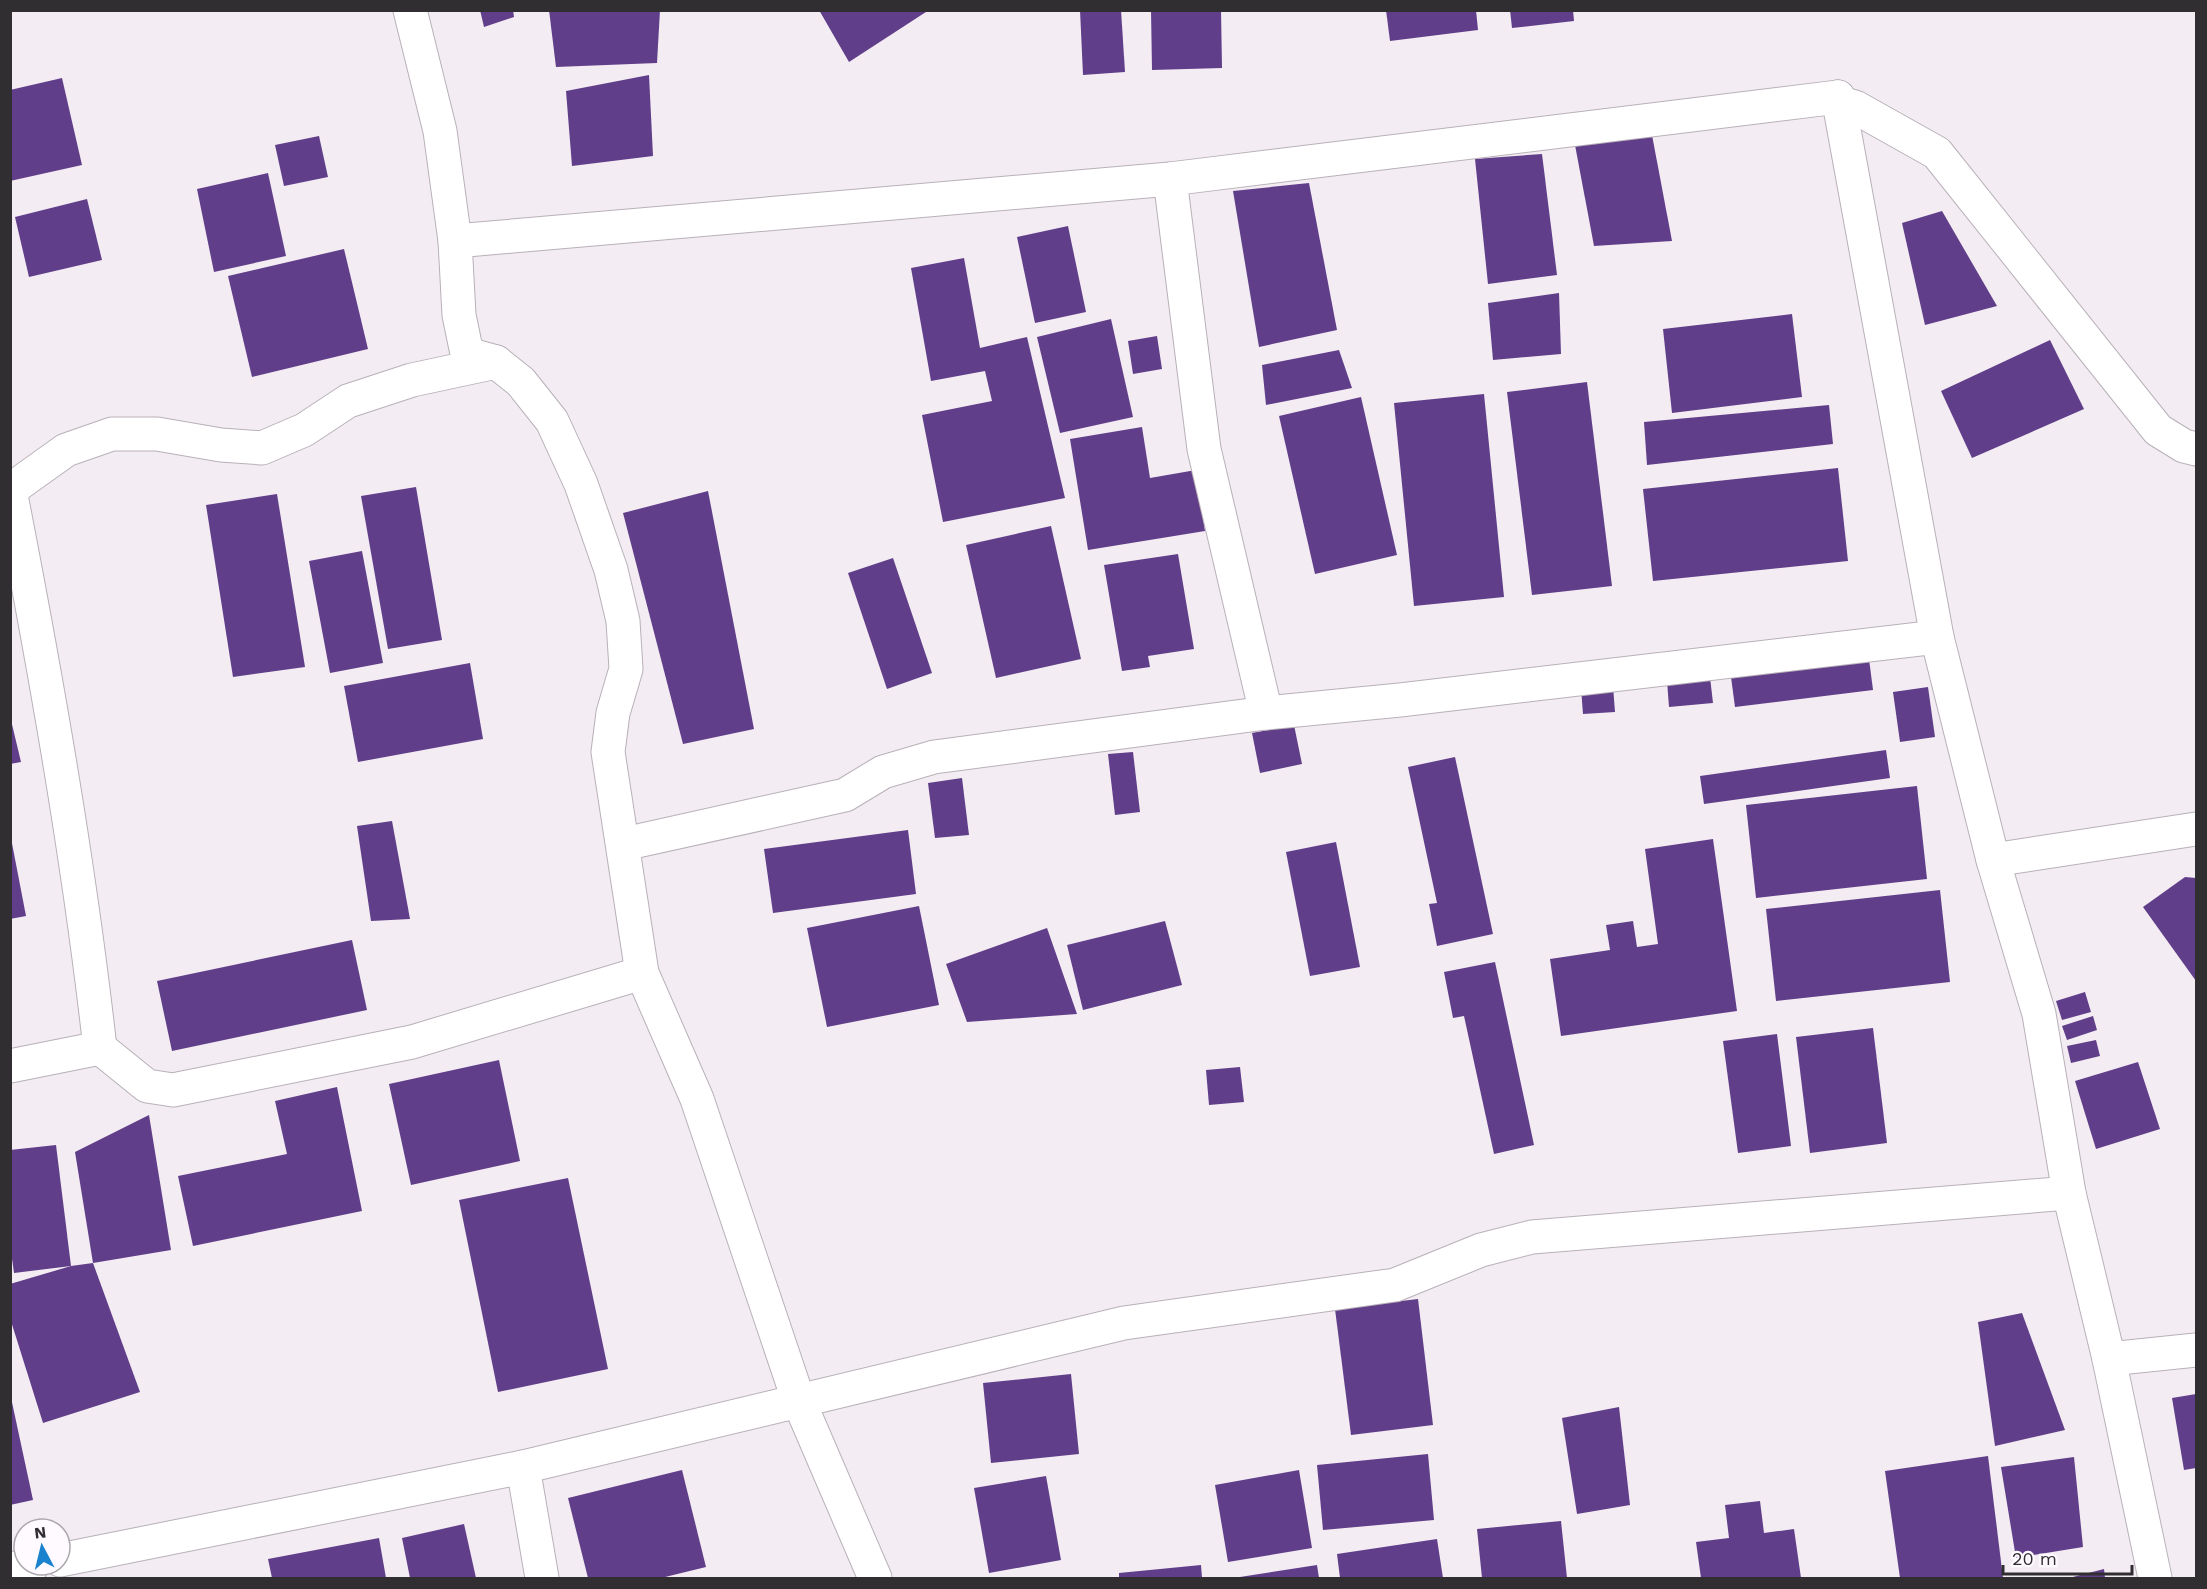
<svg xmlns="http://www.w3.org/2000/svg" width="2207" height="1589" viewBox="0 0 2207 1589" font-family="'Work Sans',sans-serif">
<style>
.building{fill:#613e89}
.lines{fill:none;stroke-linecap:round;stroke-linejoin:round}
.minor-casing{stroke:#b8b1b8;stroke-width:35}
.minor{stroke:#fff;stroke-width:33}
</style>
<rect width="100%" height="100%" fill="#f3ecf3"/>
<!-- building -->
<g class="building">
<polygon points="480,10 513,10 514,17 484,27"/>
<polygon points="549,10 660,10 657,63 556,67"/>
<polygon points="819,10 929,10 849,62"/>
<polygon points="1080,10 1121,10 1125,72 1083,75"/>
<polygon points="1151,10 1221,10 1222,68 1152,70"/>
<polygon points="1386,10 1476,10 1478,30 1390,41"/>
<polygon points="1510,10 1573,10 1574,21 1512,28"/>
<polygon points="649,75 653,156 572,166 566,91"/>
<polygon points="62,78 82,165 10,181 10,90"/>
<polygon points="1652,135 1672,241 1594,246 1575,145"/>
<polygon points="319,136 328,177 284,186 275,145"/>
<polygon points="1542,154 1557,275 1488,284 1475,159"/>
<polygon points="268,173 286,256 214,272 197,189"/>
<polygon points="1309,183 1337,330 1259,347 1233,191"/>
<polygon points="87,199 102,260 29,277 15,217"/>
<polygon points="1942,211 1997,306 1925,325 1902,223"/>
<polygon points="1068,226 1086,312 1035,323 1017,237"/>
<polygon points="344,249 368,349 252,377 228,276"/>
<polygon points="964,258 980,348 1027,337 1065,498 943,522 922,415 992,401 985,371 931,381 911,268"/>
<polygon points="1559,293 1561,354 1493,360 1488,303"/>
<polygon points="1792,314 1802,397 1672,413 1663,329"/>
<polygon points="1111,319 1133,417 1060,433 1037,337"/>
<polygon points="1157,336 1162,369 1133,374 1128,341"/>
<polygon points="2050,340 2084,409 1972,458 1941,391"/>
<polygon points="1339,350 1352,388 1266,405 1262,365"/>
<polygon points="1587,382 1612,586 1532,595 1507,392"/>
<polygon points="1484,394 1504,597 1414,606 1394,403"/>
<polygon points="1361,397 1397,555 1315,574 1279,416"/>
<polygon points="1829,405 1833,444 1647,465 1644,422"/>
<polygon points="1142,427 1150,478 1196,470 1205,531 1088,550 1070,439"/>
<polygon points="1838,468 1848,561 1653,581 1643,489"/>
<polygon points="416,487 442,640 388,649 361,496"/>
<polygon points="708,491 754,729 683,744 623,513"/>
<polygon points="277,494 305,667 233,677 206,505"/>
<polygon points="1051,526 1081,659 996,678 966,545"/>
<polygon points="362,551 383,663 330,673 309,561"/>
<polygon points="1178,554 1194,649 1148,656 1150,667 1122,671 1104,565"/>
<polygon points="893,558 932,673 887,689 848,573"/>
<polygon points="1869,659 1873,690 1735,707 1731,677"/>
<polygon points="470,663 483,739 358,762 344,686"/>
<polygon points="1710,677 1713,703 1669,707 1667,681"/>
<polygon points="1613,686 1615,712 1583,714 1581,688"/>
<polygon points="1928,687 1935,737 1900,742 1893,692"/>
<polygon points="10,716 21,762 10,764"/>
<polygon points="1294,725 1302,764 1260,773 1252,733"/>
<polygon points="1886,750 1890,778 1704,804 1700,776"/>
<polygon points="1133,752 1140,812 1115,815 1108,754"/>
<polygon points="1455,757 1493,934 1437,946 1429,904 1437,903 1408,767"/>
<polygon points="962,778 969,835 935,838 928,783"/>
<polygon points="1917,786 1927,879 1756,898 1746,805"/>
<polygon points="392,821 410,919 371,921 357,826"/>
<polygon points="908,830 916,894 773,913 764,849"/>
<polygon points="10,833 26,916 10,919"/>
<polygon points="1713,839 1737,1011 1561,1036 1550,959 1610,950 1606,925 1633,921 1637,947 1658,944 1645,849"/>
<polygon points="1336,842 1360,967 1310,976 1286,852"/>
<polygon points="2185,877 2196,878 2196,981 2143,907"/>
<polygon points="1940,890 1950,982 1776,1001 1766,909"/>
<polygon points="919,906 939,1005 827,1027 807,928"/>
<polygon points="1165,921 1182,985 1083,1010 1067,945"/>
<polygon points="1047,928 1077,1014 967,1022 946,964"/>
<polygon points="352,940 367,1010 172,1051 157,981"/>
<polygon points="1495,962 1534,1145 1494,1154 1464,1016 1453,1018 1444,972"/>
<polygon points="2085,992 2091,1012 2062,1020 2056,1001"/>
<polygon points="2093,1016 2097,1030 2067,1040 2062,1026"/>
<polygon points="1873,1028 1887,1143 1810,1153 1796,1037"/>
<polygon points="1777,1034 1791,1146 1738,1153 1723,1041"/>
<polygon points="2096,1040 2100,1056 2071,1063 2067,1046"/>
<polygon points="499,1060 520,1161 411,1185 389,1084"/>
<polygon points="2138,1062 2160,1129 2096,1149 2075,1081"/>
<polygon points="1240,1067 1244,1102 1209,1105 1206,1070"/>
<polygon points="337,1087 362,1211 193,1246 178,1176 287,1154 275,1101"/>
<polygon points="149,1115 171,1250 93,1263 75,1152"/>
<polygon points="56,1145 71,1266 14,1273 10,1244 10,1150"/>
<polygon points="568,1178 608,1369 498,1392 459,1200"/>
<polygon points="93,1263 140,1392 43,1423 10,1318 10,1284 71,1266"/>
<polygon points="1418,1299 1433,1425 1351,1435 1335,1309"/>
<polygon points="2022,1313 2065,1430 1995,1446 1978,1322"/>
<polygon points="1071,1374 1079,1454 991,1463 983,1383"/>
<polygon points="10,1393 33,1500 10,1505"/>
<polygon points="2196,1394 2196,1468 2184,1470 2172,1398"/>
<polygon points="1619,1407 1630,1505 1577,1514 1562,1418"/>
<polygon points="1428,1454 1434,1520 1323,1530 1317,1465"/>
<polygon points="1988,1456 2003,1578 1900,1578 1885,1471"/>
<polygon points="2074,1457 2083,1547 2016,1558 2001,1467"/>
<polygon points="682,1470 706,1567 661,1578 588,1578 568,1498"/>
<polygon points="1299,1470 1312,1548 1228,1562 1215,1485"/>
<polygon points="1046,1476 1061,1560 989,1573 974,1488"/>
<polygon points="1760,1501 1764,1533 1794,1529 1801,1578 1701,1578 1696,1542 1729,1538 1725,1505"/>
<polygon points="1561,1521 1567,1578 1482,1578 1477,1529"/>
<polygon points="464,1524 476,1578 410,1578 402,1538"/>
<polygon points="379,1538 386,1578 272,1578 268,1559"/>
<polygon points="1437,1539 1443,1578 1340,1578 1337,1554"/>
<polygon points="1201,1565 1202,1578 1119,1578 1119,1573"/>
<polygon points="1317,1565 1319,1578 1240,1578 1240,1577"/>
<polygon points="2104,1569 2105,1578 2069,1578"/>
</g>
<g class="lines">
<!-- minor casing -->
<g class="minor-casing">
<g id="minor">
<polyline points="410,10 440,131 455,241 459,315 466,349 474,356 496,362 521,382 552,421 581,484 611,570 623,621 626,669 613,713 608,752 642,973 697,1099 798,1399 875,1578"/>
<polyline points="1838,97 1937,637 1993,860 2039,1014 2069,1193 2109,1359 2155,1578"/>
<polyline points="1838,97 1841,103 1855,107 1937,153 2158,430 2184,446 2196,449"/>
<polyline points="1170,179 1204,449 1266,713"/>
<polyline points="455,241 1170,179 1838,97"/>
<path d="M 10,490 C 46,675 79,861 100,1048"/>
<polyline points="10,490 66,450 112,434 157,434 221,445 262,448 304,430 348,401 412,380 496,362"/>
<polyline points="624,844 845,795 883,772 934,757 1266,713 1400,700 1937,637"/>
<polyline points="1993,860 2196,829"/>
<polyline points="10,1066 100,1048 147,1086 173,1090 412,1042 642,973"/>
<polyline points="2109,1359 2196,1350"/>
<polyline points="523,1467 542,1578"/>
<polyline points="60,1560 523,1467 1124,1323 1395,1285 1481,1250 1532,1237 2069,1193"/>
<polyline points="10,1569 33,1565"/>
</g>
</g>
<!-- minor -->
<use href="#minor" class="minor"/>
</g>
<!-- border -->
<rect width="2207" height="1589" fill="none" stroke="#312e31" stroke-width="24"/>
<!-- north arrow -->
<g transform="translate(42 1547) rotate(353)"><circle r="28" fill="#fefaff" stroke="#aca8ad" stroke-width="1.5"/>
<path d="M0-4.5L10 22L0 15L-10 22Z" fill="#1b82cd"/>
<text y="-9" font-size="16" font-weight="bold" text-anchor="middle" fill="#312e31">N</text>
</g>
<!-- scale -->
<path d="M2003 1565v9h129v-9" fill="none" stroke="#312e31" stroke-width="3"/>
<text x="2012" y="1565" font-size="18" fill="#312e31" stroke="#fefaff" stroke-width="4.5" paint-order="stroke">20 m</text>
</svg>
